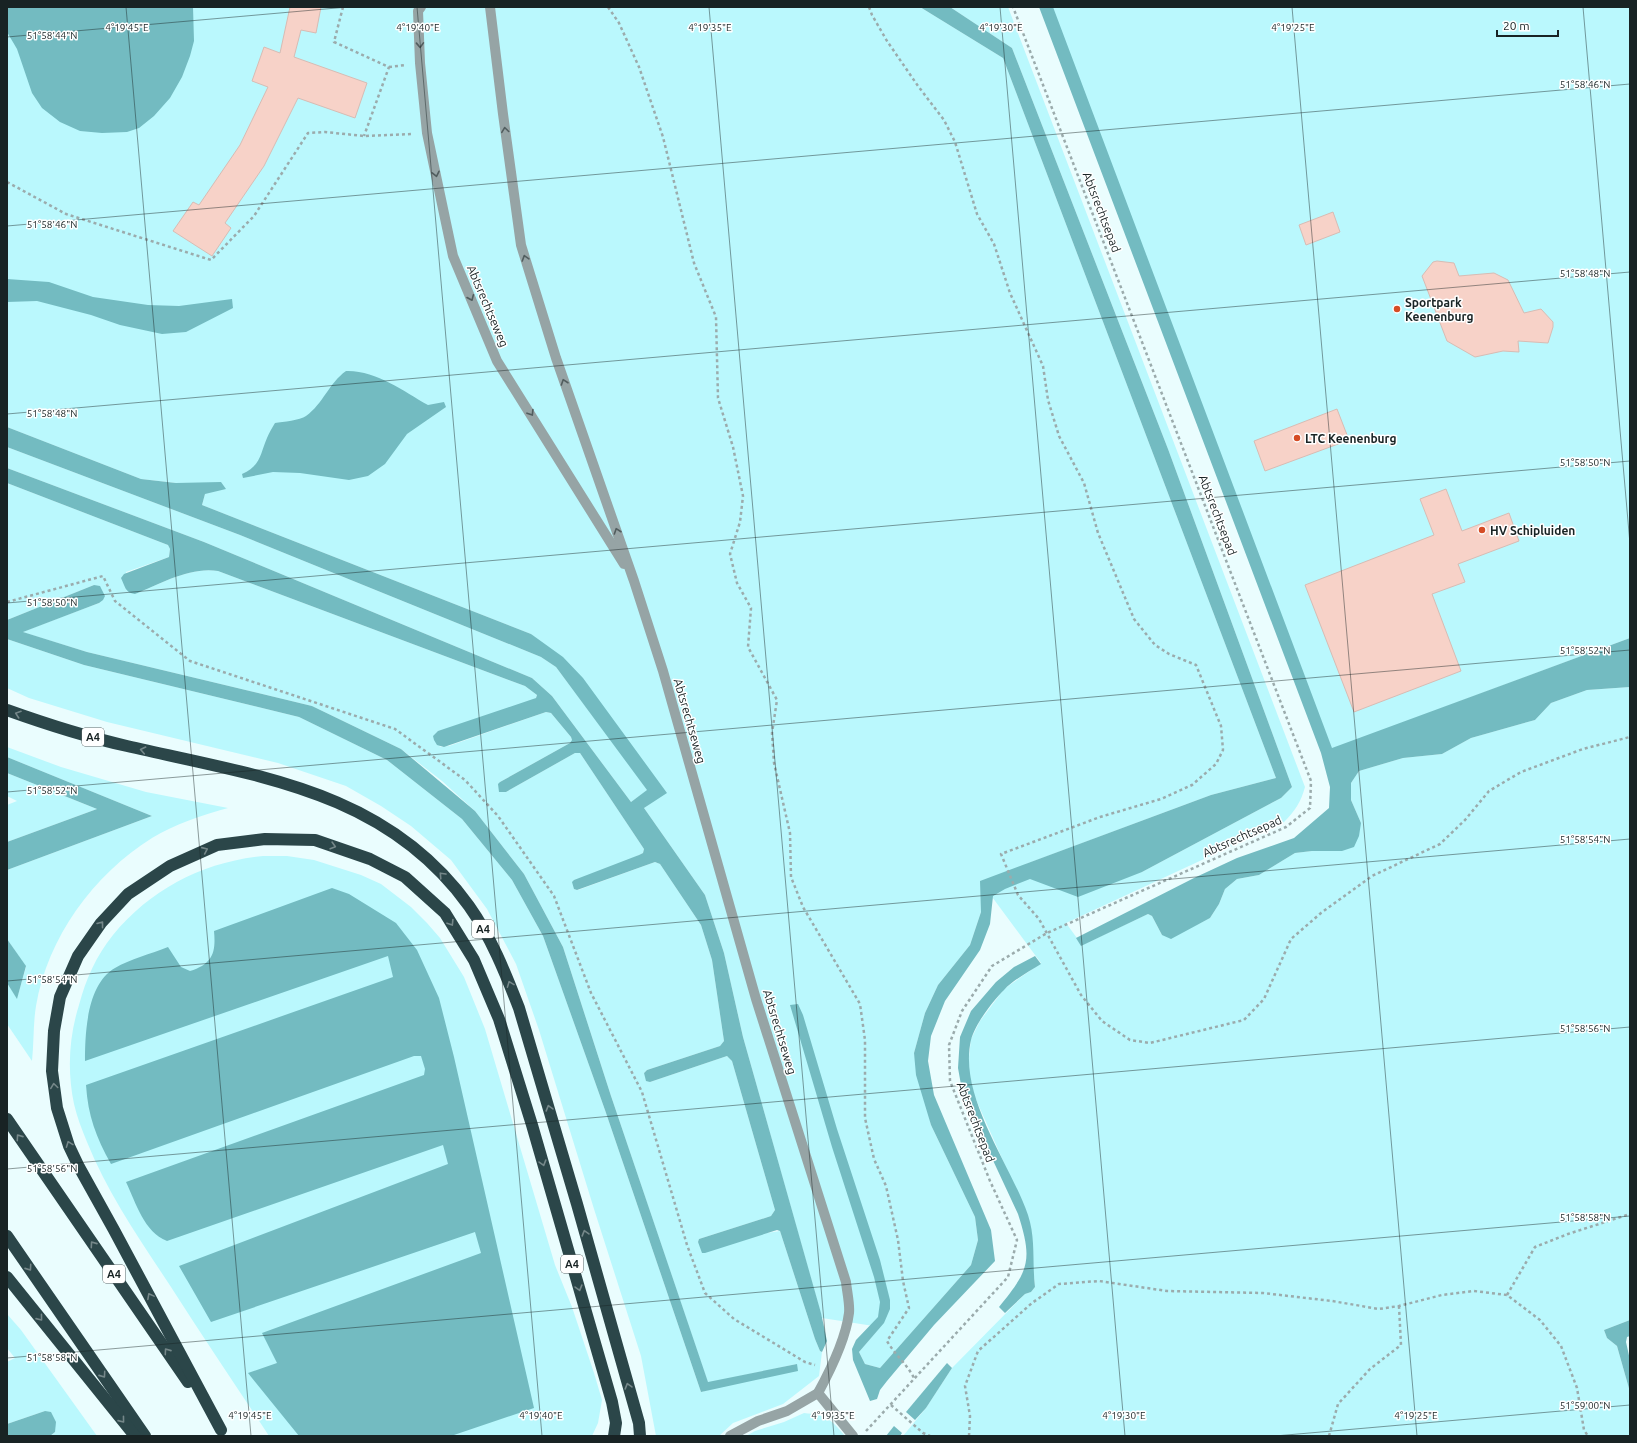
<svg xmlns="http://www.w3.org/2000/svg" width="1637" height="1443" viewBox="0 0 1637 1443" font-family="Ubuntu,sans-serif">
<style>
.green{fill:#baf8fd}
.water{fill:#73bbc1}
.building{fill:#f7d2c8;stroke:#d7bcb4}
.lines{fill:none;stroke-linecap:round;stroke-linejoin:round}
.path{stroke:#9babac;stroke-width:2.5;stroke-dasharray:3 3;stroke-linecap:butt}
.service{stroke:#96a4a5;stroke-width:10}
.minor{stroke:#96a4a5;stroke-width:10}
.motorway{stroke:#2b4649;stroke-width:12}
.oneway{stroke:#515d5e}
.oneway2{stroke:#758789}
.ticks{fill:none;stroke:#182324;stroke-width:1;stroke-opacity:0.45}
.poi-dot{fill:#d54c25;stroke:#fff;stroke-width:1.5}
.labels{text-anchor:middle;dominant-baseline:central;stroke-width:3;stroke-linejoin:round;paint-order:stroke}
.shield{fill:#fff;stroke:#5d6566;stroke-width:1}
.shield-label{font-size:11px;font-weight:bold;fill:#182324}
.street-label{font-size:12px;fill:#182324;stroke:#fff}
.poi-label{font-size:12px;font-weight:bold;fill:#182324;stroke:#fff;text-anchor:start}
.ticks-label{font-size:10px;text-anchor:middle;fill:#182324;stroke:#fff;stroke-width:3;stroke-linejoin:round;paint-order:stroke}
</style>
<rect width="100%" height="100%" fill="#eafdfe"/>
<!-- green -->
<g class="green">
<path d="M 7,7 L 920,7 L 1003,58 L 1276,778 L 1211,795 L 1026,864 L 1142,872 L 1281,798 L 1292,787 L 1168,449 L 1012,48 L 950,7 L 1008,7 L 1305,787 C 1301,802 1295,811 1284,822 L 1066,923 L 1082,945 L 1148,914 L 1152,916 L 1162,935 L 1186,930 L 1210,918 L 1219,904 L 1225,889 L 1237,879 L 1259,875 L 1295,853 L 1312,851 L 1342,851 L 1361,823 L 1351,800 L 1351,783 L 1359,771 L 1403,758 L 1442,754 L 1471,738 L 1535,720 L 1551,703 L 1587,690 L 1630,687 L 1630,1320 L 1604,1330 L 1607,1338 L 1617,1346 L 1630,1392 L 1630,1436 L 903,1436 L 926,1408 L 952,1368 L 1025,1294 L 1031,1292 L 1035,1287 L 1028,1217 L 974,1095 L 968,1066 L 971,1039 L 980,1021 L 1004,989 L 1041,963 L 981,882 L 981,912 L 970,945 L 938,985 L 925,1013 L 914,1053 L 931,1125 L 975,1217 L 978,1240 L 971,1265 L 880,1368 L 865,1364 L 859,1352 L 880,1327 L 822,1318 L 743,1037 L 724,953 L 705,895 L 644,808 L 666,792 L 531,634 L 202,505 L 205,494 L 176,483 L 141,479 L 7,427 Z"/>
<polygon points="1045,7 1630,7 1630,638 1332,749"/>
<polygon points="7,447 240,535 541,657 556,667 648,790 631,802 552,696 532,678 204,542 7,468"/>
<path d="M 7,483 L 168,545 L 170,549 L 169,557 L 126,572 L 135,594 C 159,584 192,566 218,571 L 525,686 L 537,695 L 536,698 L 439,747 L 449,746 L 546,712 L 551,713 L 571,737 L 572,740 L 570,743 L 500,782 L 506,792 L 575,753 L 580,753 L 644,849 L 643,853 L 639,855 L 574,889 L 578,890 L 655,862 L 660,864 L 701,925 L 712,960 L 724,1041 L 720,1046 L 647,1070 L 644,1073 L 650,1082 L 727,1056 L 732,1061 L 775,1210 L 771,1216 L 699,1239 L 698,1243 L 780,1231 L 815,1339 L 820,1351 L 822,1352 L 819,1376 L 783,1404 L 733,1423 L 719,1436 L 656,1436 L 641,1356 L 594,1209 L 539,1030 L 516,964 L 487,909 L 451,860 L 411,826 L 381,806 L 346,786 L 278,763 L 107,722 L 29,698 L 7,688 L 7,639 L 84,665 L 299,717 L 387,760 L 462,819 L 512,880 L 543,936 L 605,1110 L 701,1392 L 797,1364 L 708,1383 L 611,1096 L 563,947 L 524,874 L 475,811 L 442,781 L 401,749 L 312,706 L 87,652 L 22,632 L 99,603 L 94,585 L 7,620 Z"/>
<path d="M 7,747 L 61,767 L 146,792 L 228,808 C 202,815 175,824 152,838 C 93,875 48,937 36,1006 C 33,1024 34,1043 32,1061 L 7,1024 L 7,983 L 17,998 L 26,967 L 7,939 L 7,870 L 152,816 L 7,757 Z"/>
<polygon points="7,773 97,809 7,842 7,805 17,801 7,796"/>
<path d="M 263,856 L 287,856 L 314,860 L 361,875 L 381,884 L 411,907 L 427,923 L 440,938 L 464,977 L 485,1029 L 555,1265 L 572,1307 L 594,1373 L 602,1400 L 598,1423 L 592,1436 L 269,1436 C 236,1386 203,1337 171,1287 C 140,1240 108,1194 87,1142 C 82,1130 77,1117 74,1104 C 67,1070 69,1037 79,1005 C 86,979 96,956 113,935 C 151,889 203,862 263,856 Z"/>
<polygon points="7,1314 21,1330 97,1436 50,1436 55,1432 45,1411 7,1424 7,1362 15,1358 7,1348"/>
<path d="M 804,1413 C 826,1415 831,1419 845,1436 L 746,1436 L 755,1431 L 784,1422 Z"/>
</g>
<!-- water -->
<g class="water">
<polygon points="7,7 193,7 194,41 190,56 182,77 170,98 154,116 139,128 127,132 102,133 80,131 60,122 42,108 32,93 17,49 7,32"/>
<polygon points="920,7 950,7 1012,48 1168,449 1292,787 1281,798 1142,872 1078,897 1030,879 1005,889 993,896 990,924 980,950 945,1001 931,1036 928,1061 934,1095 991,1230 995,1261 934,1325 887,1381 880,1390 877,1399 870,1401 853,1360 852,1349 856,1340 878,1317 880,1302 874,1277 832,1147 790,1005 798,1004 803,1015 837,1129 880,1260 890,1300 890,1309 884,1323 859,1352 865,1364 880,1368 971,1265 978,1240 975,1217 931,1125 916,1075 914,1053 925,1013 938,985 970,945 981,912 980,881 1211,795 1276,778 1003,58"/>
<polygon points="1039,7 1053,7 1332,748 1630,638 1630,687 1587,690 1551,703 1535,720 1471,738 1442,754 1403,758 1359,771 1351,783 1351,800 1361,823 1359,836 1354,847 1342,851 1312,851 1295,853 1259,875 1237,879 1225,889 1219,904 1210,918 1171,939 1162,935 1152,916 1148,914 1081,946 1076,938 1194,878 1237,858 1294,838 1329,808 1330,787 1321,753"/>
<polygon points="7,279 49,282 93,297 148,305 179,306 232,299 233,308 186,332 162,334 120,325 91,315 37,301 7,302"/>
<path d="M 346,371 C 376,370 403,391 428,405 L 444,402 L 446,407 L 407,434 L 385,464 L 368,476 L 349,480 L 300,473 L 273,472 L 243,478 L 242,474 C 261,466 260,454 267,438 C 269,433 272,428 275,423 C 283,422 300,420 306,416 C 323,404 329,383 346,371 Z"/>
<path d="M 7,427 L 141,479 L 176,483 L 221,482 L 226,489 L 205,494 L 202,505 L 531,634 L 563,657 L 583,678 L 667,793 L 644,808 L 705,895 L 724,953 L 743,1037 L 821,1313 L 827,1341 L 822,1352 L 820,1351 L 815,1339 L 780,1231 L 777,1230 L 705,1253 L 702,1253 L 698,1242 L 699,1239 L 771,1216 L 775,1210 L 732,1061 L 727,1056 L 650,1082 L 646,1081 L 644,1073 L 647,1070 L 720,1046 L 724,1041 L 712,960 L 701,925 L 660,864 L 655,862 L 577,890 L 574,889 L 572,882 L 574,880 L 639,855 L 643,853 L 644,849 L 580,753 L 575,753 L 506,792 L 499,792 L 498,784 L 500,782 L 570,743 L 572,740 L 571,737 L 551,713 L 546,712 L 444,747 L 437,745 L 434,740 L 433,736 L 438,731 L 536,698 L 537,695 L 525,686 L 218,571 C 192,566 159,584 135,594 C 125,593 125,586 121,578 L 124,574 L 169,557 L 170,549 L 168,545 L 7,483 L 7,468 L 204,542 L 532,678 L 552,696 L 631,802 L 647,790 L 556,667 L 541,657 L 240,535 L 7,447 Z"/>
<polygon points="94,585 100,586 105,596 103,600 99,603 23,632 87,652 312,706 401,749 475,811 524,874 563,947 611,1096 708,1382 797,1364 798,1371 701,1392 605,1110 543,936 512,880 462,819 387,760 299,717 84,665 7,639 7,620"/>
<polygon points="7,757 152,816 7,870 7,842 97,809 7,773"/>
<path d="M 332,888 L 349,894 L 396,923 L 417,950 L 439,998 L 454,1057 L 534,1408 L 451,1436 L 299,1436 L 248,1373 L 277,1363 L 262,1333 L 481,1253 L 475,1232 L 211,1322 L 179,1266 L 448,1164 L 443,1145 L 167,1241 C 144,1232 136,1203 126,1182 L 424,1075 L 425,1069 L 421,1056 L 414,1056 L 111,1164 C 96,1137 88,1116 86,1085 L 393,977 L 388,956 L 85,1061 C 85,1032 87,984 115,968 C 130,959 151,954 168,947 L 181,967 L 190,971 C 213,964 216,952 214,931 Z"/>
<polygon points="7,939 26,966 17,999 7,983"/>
<path d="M 1035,956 L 1041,964 C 1030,971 1013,980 1004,990 C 993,1001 975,1024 971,1040 C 958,1096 1010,1163 1028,1215 C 1036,1239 1032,1263 1035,1287 L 1031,1292 L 1025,1294 L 1005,1313 L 999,1307 C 1029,1270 1033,1261 1018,1214 L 963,1096 L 958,1068 L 960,1037 L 971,1011 L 996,982 L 1014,967 Z"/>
<polygon points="1630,1320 1630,1336 1627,1337 1626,1342 1630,1360 1630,1392 1617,1346 1607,1338 1604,1330"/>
<polygon points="947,1363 952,1368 926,1408 915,1420 906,1412"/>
<polygon points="45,1411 51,1412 56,1422 55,1432 50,1436 7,1436 7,1424"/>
<polygon points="894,1426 902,1433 900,1436 886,1436"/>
</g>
<!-- building -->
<g class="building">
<polygon points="290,7 321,7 316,33 301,30 294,57 367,83 355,118 298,98 264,166 225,223 231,228 212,256 173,231 193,202 199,205 240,145 268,87 252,81 264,47 280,53"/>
<polygon points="1333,212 1340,232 1306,245 1299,225"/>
<polygon points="1437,261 1454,263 1459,276 1494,273 1508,280 1524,313 1541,309 1553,322 1553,327 1548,343 1518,341 1519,352 1503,351 1475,357 1447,341 1422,276 1433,262"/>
<polygon points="1337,409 1349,440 1265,471 1254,441"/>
<polygon points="1446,489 1462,531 1509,513 1519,541 1458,564 1465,582 1432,594 1461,671 1354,712 1305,585 1434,535 1420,499"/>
</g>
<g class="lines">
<!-- path -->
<g class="path">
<polyline points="343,7 334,42 389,67 364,136"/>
<path d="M 608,7 L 619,23 L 639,67 L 663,137 L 694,263 L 716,317 L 718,398 L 733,447 L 743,496 L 740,522 L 730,554 L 737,583 L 751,608 L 748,647 L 777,700 L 772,733 L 774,763 L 790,833 L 791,877 L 803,907 L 860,1004 L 865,1040 L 865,1118 L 874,1159 L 886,1186 L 898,1240 L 903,1281 L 909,1308 L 887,1341 C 895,1355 907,1364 914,1378"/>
<polyline points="869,7 872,15 887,41 918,86 944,120 955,142 977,214 994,244 1010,293 1043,366 1048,400 1059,436 1084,483 1098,533 1134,619 1155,645 1169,654 1196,665 1221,726 1223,750 1216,764 1192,785 1161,799 1100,817 1001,854 1018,895 1039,919 1081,995 1102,1021 1130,1040 1150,1043 1244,1020 1264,999 1291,939 1321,913 1372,876 1440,844 1465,820 1489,791 1521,772 1583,749 1630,737"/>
<polyline points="389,67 406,65"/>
<polyline points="7,182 66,214 211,260 254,216 308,133 325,132 364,136 413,134"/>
<polyline points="7,602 103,576 115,601 190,661 395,729 465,780 498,816 554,896 591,993 642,1092 687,1245 705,1293 734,1319 805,1362 815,1365"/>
<polyline points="1507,1295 1535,1247 1568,1234 1630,1214"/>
<polyline points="891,1405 923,1433 930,1436"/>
<polyline points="866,1431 1008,1277 1017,1240 990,1181 950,1081 949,1045 962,1011 992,966 1047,933 1286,827 1310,808 1311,781 1013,7"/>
<polyline points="969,1436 970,1416 965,1386 978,1351 1032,1303 1059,1284 1099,1281 1167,1291 1263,1293 1332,1301 1379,1309 1399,1306 1442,1295 1474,1291 1507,1295 1540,1320 1561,1346 1577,1388 1584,1430 1588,1436"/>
<polyline points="1329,1436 1338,1404 1370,1369 1401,1345 1399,1306"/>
</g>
<!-- service -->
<g class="service">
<polyline points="421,7 418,11 420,63 427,133 453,256 497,361 624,564"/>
<path d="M 490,7 L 503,114 L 521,245 L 556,358 L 634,581 L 663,671 L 756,999 L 846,1282 C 847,1292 850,1304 849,1313 C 846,1337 830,1371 818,1393 L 853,1436"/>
</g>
<!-- minor -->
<polyline class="minor" points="730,1436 758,1421 787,1411 818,1393"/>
<!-- motorway -->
<g class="motorway">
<path d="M 7,710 C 46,724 87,737 127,746 C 256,776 386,790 469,906 C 491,937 505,972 519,1008 L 577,1204 L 639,1423 L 640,1436"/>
<polyline points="7,1119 188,1382"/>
<polyline points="7,1236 145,1436"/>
<polyline points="7,1277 135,1436"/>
<polyline points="221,1430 114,1230 79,1167 69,1146 57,1108 52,1071 54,1031 60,997 78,956 101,923 128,894 170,866 217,845 265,839 315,840 370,859 405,877 445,913 474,960 499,1019 532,1125 612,1402 616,1423 614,1436"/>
</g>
</g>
<!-- one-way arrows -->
<defs><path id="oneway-chevron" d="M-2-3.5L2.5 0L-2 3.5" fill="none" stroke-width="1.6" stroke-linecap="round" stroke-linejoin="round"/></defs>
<g class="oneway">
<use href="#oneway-chevron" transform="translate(420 45) rotate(88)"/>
<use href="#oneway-chevron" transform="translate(505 130) rotate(-98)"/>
<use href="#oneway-chevron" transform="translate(436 174) rotate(78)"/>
<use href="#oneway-chevron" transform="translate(525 258) rotate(-107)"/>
<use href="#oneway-chevron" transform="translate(471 298) rotate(67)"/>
<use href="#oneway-chevron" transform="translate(564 382) rotate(-109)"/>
<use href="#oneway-chevron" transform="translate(531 413) rotate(58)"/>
<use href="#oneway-chevron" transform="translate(617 531) rotate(-109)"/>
</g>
<g class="oneway2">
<use href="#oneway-chevron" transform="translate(18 714) rotate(-161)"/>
<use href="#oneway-chevron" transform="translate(143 750) rotate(-168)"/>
<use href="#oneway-chevron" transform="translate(333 846) rotate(16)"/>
<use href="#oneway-chevron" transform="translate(205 850) rotate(-24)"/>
<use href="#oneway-chevron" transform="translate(442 875) rotate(-133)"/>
<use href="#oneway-chevron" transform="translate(451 923) rotate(58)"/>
<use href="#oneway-chevron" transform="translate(101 924) rotate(-52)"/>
<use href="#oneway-chevron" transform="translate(510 984) rotate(-111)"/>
<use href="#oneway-chevron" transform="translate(54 1086) rotate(-98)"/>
<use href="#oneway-chevron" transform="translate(549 1108) rotate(-106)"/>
<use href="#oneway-chevron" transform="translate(19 1137) rotate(-125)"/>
<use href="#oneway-chevron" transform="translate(69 1144) rotate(-111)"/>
<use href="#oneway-chevron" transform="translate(543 1163) rotate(74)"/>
<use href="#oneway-chevron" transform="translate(585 1233) rotate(-106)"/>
<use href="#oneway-chevron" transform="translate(93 1244) rotate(-125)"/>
<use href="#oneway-chevron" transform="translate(29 1268) rotate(55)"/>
<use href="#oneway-chevron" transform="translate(579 1288) rotate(74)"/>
<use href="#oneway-chevron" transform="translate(150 1296) rotate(-118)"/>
<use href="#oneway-chevron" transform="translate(40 1318) rotate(51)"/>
<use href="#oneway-chevron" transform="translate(167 1351) rotate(-125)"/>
<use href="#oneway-chevron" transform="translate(103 1375) rotate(55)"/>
<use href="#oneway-chevron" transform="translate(628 1386) rotate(-106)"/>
<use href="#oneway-chevron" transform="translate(122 1420) rotate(51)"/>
</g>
<!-- ticks -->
<path class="ticks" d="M 126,7 L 251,1436M 417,7 L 542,1436M 709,7 L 834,1436M 1000,7 L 1125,1436M 1292,7 L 1417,1436M 1583,7 L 1630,544M 7,37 L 348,7M 7,226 L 1630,84M 7,414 L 1630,272M 7,603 L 1630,461M 7,792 L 1630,650M 7,981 L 1630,839M 7,1169 L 1630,1027M 7,1358 L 1630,1216M 1275,1436 L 1630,1405"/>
<!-- markers -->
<g class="poi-dot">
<circle cx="1397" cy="309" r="4"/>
<circle cx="1297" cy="438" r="4"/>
<circle cx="1482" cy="530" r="4"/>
</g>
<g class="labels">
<!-- shield labels -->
<g class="shield">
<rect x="82" y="728" width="22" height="18" rx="3"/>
<rect x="472" y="920" width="22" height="18" rx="3"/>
<rect x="561" y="1255" width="22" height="18" rx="3"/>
<rect x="103" y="1265" width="22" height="18" rx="3"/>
</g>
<g class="shield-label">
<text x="93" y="737">A4</text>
<text x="483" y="929">A4</text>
<text x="572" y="1264">A4</text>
<text x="114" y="1274">A4</text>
</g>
<!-- street labels -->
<g class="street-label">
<text transform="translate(1102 212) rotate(69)">Abtsrechtsepad</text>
<text transform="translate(488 306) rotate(67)">Abtsrechtseweg</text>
<text transform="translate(1218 515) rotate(69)">Abtsrechtsepad</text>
<text transform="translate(690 721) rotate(74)">Abtsrechtseweg</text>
<text transform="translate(1242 836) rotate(-24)">Abtsrechtsepad</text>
<text transform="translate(780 1032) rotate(73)">Abtsrechtseweg</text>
<text transform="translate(976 1122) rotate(69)">Abtsrechtsepad</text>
</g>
<!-- poi labels -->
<g class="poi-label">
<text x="1405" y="302">Sportpark<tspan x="1405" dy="14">Keenenburg</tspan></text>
<text x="1305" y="438">LTC Keenenburg</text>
<text x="1490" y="530">HV Schipluiden</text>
</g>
</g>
<g class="ticks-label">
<text x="127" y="31">4°19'45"E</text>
<text x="418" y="31">4°19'40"E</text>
<text x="710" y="31">4°19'35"E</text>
<text x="1001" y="31">4°19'30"E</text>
<text x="1293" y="31">4°19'25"E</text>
<text x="52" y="39">51°58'44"N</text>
<text x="1585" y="88">51°58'46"N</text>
<text x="52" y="228">51°58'46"N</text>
<text x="1585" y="277">51°58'48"N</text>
<text x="52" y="417">51°58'48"N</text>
<text x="1585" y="466">51°58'50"N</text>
<text x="52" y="606">51°58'50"N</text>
<text x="1585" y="654">51°58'52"N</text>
<text x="52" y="794">51°58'52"N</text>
<text x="1585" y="843">51°58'54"N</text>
<text x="52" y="983">51°58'54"N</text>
<text x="1585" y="1032">51°58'56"N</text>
<text x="52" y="1172">51°58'56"N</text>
<text x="1585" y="1221">51°58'58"N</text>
<text x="52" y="1361">51°58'58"N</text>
<text x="1585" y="1409">51°59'00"N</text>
<text x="250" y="1419">4°19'45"E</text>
<text x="541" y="1419">4°19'40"E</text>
<text x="833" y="1419">4°19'35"E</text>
<text x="1124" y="1419">4°19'30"E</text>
<text x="1416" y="1419">4°19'25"E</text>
</g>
<!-- border -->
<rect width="1637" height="1443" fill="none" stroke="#182324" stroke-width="16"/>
<!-- scale -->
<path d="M1497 30v6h61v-6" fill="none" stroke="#182324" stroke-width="2"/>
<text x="1503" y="30" font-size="12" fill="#182324" stroke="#ffffff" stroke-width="3" paint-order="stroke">20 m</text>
</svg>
